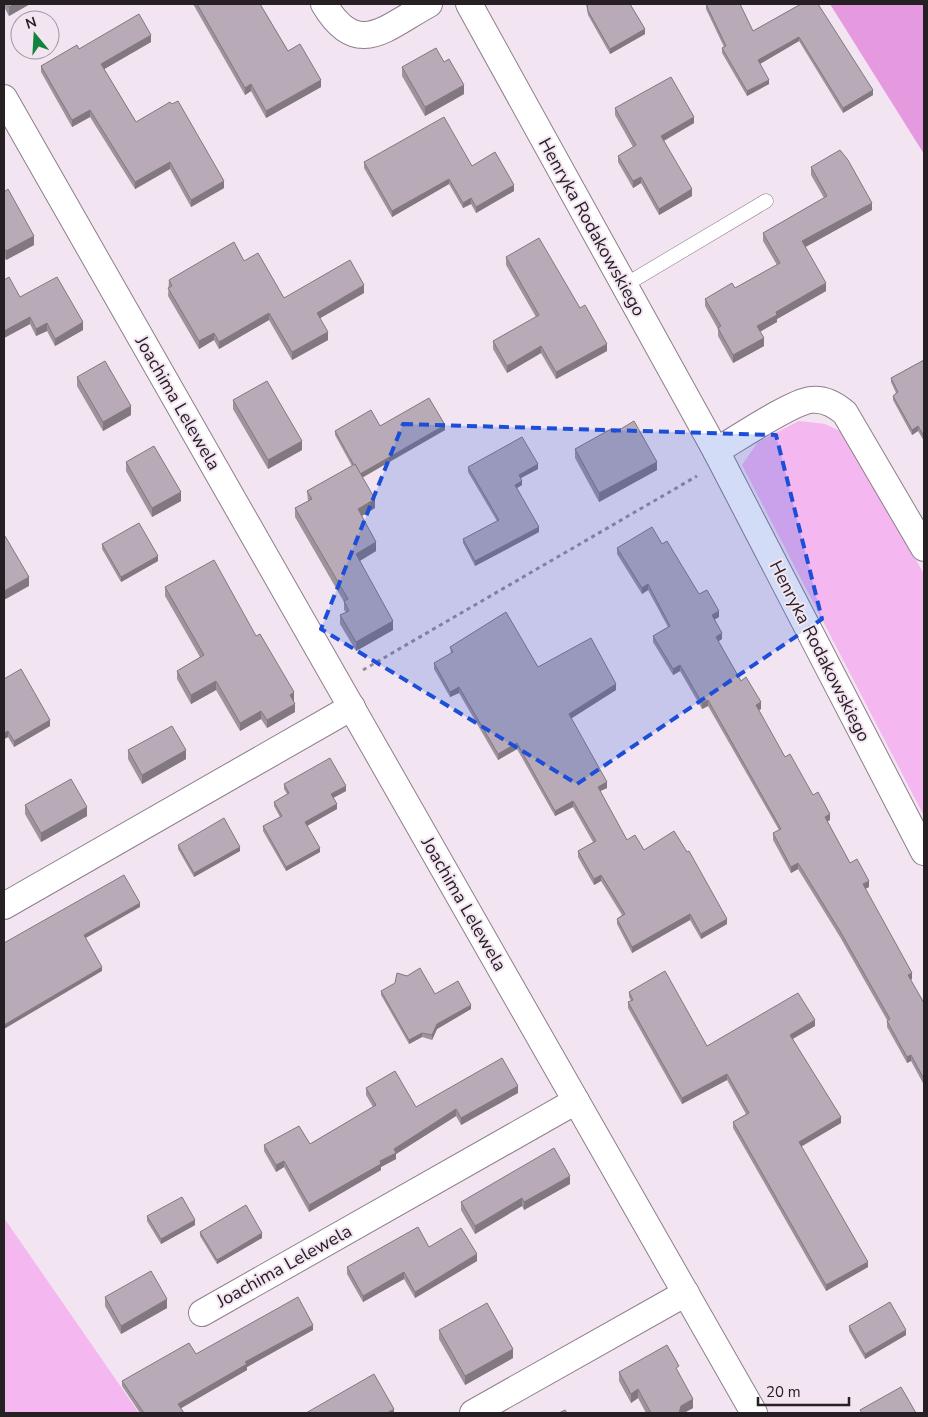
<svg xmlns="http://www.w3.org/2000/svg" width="928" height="1417" viewBox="0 0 928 1417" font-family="'Nunito Sans',sans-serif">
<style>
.green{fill:#f5b7f0}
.forest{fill:#e599df}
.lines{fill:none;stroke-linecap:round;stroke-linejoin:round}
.lane-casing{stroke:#8c7f8a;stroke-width:15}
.street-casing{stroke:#8c7f8a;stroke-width:28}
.path{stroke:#988d97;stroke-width:3;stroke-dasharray:4 4;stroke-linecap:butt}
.lane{stroke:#fff;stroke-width:14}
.street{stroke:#fff;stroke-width:26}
.wall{fill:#9e939d}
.shaded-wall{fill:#817880}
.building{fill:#b8abb7;stroke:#817880}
.marked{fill:#1d4ed8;fill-opacity:0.2;stroke:#1d4ed8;stroke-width:4;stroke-dasharray:10 6;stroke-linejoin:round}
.labels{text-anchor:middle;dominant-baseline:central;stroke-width:4;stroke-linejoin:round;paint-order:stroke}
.street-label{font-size:18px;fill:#262025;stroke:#f2e4f1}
</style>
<rect width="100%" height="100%" fill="#f2e4f1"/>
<!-- green -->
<g class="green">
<polygon points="799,421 825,424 844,433 924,574 924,816 742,465 758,442"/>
<polygon points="4,1218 139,1413 4,1413"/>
</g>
<!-- forest -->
<polygon class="forest" points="830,4 924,4 924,154"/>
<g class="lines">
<!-- lane casing -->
<g class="lane-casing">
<polyline id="lane" points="625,285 766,201"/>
</g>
<!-- street casing -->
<g class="street-casing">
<g id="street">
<path d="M 324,4 C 357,60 385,28 429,4"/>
<polyline points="469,4 716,451 924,852"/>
<polyline points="4,98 754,1413"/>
<path d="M 716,451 C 737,439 790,403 810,400 C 824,398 835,404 845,413 L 924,548"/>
<polyline points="4,906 352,707"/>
<polyline points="202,1313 576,1101"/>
<polyline points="473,1413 686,1293"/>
</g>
</g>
<!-- path -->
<polyline class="path" points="363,670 697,476"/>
<!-- lane -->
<use href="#lane" class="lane"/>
<!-- street -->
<use href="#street" class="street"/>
</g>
<!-- wall -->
<g class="wall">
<polygon points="4,4 30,4 9,16 4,7"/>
<polygon points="193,4 260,4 288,51 321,87 266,118 251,91 245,95"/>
<polygon points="586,4 630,4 645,34 610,54 588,15"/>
<polygon points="706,4 753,31 801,4 873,95 843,113 799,41 760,64 769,84 747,96 722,53 722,48 724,47 706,9"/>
<polygon points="151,42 104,69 136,122 224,188 191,207 170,169 135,189 90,117 72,127 41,72 41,66 79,49"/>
<polygon points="402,67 464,94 425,116 402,76"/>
<polygon points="615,108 694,123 664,141 692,196 659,215 641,183 633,188 618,162 618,156 633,147 615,115"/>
<polygon points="364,162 472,166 514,191 476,213 471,204 463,208 449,184 392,217 364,168"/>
<polygon points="811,167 872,210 805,247 826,291 777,319 777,322 760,332 764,346 733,363 718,336 718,329 705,306 705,299 735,288 777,265 763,241 763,233 824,198 811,175"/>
<polygon points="4,192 34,245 6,260 4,257"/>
<polygon points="506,257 580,308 607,351 556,379 541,353 507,373 493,349 493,341 536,317 506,265"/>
<polygon points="244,261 284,298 364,293 320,318 328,340 292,360 269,320 219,349 214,340 199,349 168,296 169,280"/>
<polygon points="4,280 20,297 83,330 55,346 47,331 36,336 30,324 4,338"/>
<polygon points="924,360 924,441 918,431 912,435 893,400 893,396 896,393 891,382 891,378"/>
<polygon points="77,377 131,415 103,431 77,386"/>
<polygon points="233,400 302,450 268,469 233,409"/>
<polygon points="380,426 445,430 362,477 375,508 362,516 376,551 360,561 393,630 356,651 340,624 340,615 346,612 344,610 344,602 295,517 295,508 308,501 307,491 352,466 335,435 335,431"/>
<polygon points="614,433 657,470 599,502 575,458 575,449"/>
<polygon points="126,462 181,501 152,517 126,471"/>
<polygon points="468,467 538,469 521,478 522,485 517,488 539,532 475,566 463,543 463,539 497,521 468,472"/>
<polygon points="102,544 158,561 121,582 102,549"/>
<polygon points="662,544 699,594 719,617 714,620 722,639 718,641 741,681 761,709 758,710 785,757 830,820 827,821 850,863 869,887 865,889 912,979 910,980 924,1003 924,1085 911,1061 907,1063 887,1027 887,1020 840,937 798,869 791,873 773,840 773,833 779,830 708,706 702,709 680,671 673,675 653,642 653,636 668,627 648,590 642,594 617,554 617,548"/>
<polygon points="165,587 256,636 294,701 293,701 295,712 267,728 261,719 240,731 216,690 191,704 177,679 177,671 200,657 165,596"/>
<polygon points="450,647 538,667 616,690 571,718 607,788 600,791 627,840 644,850 727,924 701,939 690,920 632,953 617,924 617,919 622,915 601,881 594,885 578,857 578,851 593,842 573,807 555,816 517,749 498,760 459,693 450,697 434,669 434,663 451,654"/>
<polygon points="4,679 50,726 14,747 8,737 4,739"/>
<polygon points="128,750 186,759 142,784 128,759"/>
<polygon points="284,784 346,791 333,798 337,809 307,826 320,852 286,871 263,831 263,826 280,817 274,806 274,802 287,794 284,789"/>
<polygon points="25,805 87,816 41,842 25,814"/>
<polygon points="178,845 240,851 194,877 178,849"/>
<polygon points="381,991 435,994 471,1009 437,1029 432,1040 422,1037 409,1044 381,995"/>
<polygon points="629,992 707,1046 815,1026 793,1039 841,1123 801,1146 868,1267 826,1291 733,1128 733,1122 746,1114 727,1080 682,1104 628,1008 628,1002 631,1001 629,997"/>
<polygon points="366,1088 416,1107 518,1093 461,1125 456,1116 396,1154 396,1159 381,1167 381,1170 309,1212 284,1167 276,1172 264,1151 264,1145 310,1144 373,1107 366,1095"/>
<polygon points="570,1184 524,1210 522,1206 475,1234 461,1210 461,1202"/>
<polygon points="147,1216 195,1225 161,1244 147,1221"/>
<polygon points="200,1232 262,1238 217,1264 200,1236"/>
<polygon points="477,1261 415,1298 404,1279 363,1302 347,1274 347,1267"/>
<polygon points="105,1297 167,1308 121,1334 105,1306"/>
<polygon points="849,1326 906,1335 865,1359 849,1331"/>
<polygon points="313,1330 247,1367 247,1370 181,1408 184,1413 140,1413 122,1386 122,1381 196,1354"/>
<polygon points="439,1330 513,1358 465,1385 439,1339"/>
<polygon points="619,1372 679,1373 693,1408 684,1413 646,1413 638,1398 631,1403 619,1381"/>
</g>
<!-- shaded-wall -->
<g class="shaded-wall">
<polygon points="14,4 30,4 9,16 9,7"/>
<polygon points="645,29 645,34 610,54 610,49"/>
<polygon points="151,35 151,42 101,71 101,64"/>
<polygon points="799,37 799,41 758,65 758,60"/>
<polygon points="321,80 321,87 266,118 266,111"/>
<polygon points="769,80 769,84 747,96 747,91"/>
<polygon points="251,84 251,91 245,95 245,88"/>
<polygon points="464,85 464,94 425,116 425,107"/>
<polygon points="873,90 873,95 843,113 843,108"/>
<polygon points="90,110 90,117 72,127 72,120"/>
<polygon points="694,117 694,123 661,142 661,136"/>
<polygon points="170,162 170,169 135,189 135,182"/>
<polygon points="641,177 641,183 633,188 633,181"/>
<polygon points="449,179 449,184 392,217 392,211"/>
<polygon points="224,181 224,188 191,207 191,200"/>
<polygon points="514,185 514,191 476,213 476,207"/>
<polygon points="692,189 692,196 659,215 659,209"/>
<polygon points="471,198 471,204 463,208 463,203"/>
<polygon points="872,203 872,210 802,249 802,241"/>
<polygon points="34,236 34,245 6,260 6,251"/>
<polygon points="826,283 826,291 777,319 777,322 757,333 757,326 776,312"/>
<polygon points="364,285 364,293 317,320 317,313"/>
<polygon points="269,313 269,320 219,349 219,342"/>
<polygon points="30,317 30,324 4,338 4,331"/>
<polygon points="83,322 83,330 55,346 55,339"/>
<polygon points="47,323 47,331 36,336 36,329"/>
<polygon points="328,332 328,340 292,360 292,352"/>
<polygon points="214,333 214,340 199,349 199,341"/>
<polygon points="764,338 764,346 733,363 733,355"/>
<polygon points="607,344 607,351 556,379 556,372"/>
<polygon points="541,346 541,353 507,373 507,366"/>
<polygon points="131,406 131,415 103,431 103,422"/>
<polygon points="445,425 445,430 360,479 360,474"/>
<polygon points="918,426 918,431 912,435 912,430"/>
<polygon points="302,441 302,450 268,469 268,460"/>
<polygon points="657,462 657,470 599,502 599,493"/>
<polygon points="538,464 538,469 519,479 519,475"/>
<polygon points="522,481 522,485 515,489 515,485"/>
<polygon points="181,492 181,501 152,517 152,508"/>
<polygon points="375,499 375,508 358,518 358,509"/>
<polygon points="539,527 539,532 475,566 475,561"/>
<polygon points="376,542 376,551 356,563 356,554"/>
<polygon points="158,556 158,561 121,582 121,577"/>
<polygon points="29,577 29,586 4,600 4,591"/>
<polygon points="648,584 648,590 642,594 642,588"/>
<polygon points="719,611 719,617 712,621 712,615"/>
<polygon points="393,621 393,630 356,651 356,642"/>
<polygon points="722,633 722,639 716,643 716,637"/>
<polygon points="680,665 680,671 673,675 673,669"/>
<polygon points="216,681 216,690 191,704 191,695"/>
<polygon points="616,684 616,690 569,720 569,714"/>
<polygon points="459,687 459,693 450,697 450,692"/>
<polygon points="294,692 294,701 290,703 290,695"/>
<polygon points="708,700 708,706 702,709 702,703"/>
<polygon points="761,702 761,709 756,712 756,705"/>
<polygon points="295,704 295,712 267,728 267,720"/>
<polygon points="261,711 261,719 240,731 240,723"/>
<polygon points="50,720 50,726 14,747 14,741"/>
<polygon points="8,731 8,737 4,739 4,733"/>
<polygon points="517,743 517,749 498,760 498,754"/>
<polygon points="186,750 186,759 142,784 142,775"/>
<polygon points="607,782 607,788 598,792 598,787"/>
<polygon points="346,786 346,791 331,799 331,794"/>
<polygon points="573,801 573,807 555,816 555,811"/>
<polygon points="337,804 337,809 305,827 305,822"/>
<polygon points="87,807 87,816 41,842 41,833"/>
<polygon points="830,814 830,820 825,823 825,817"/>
<polygon points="240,847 240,851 194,877 194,873"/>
<polygon points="320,848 320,852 286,871 286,867"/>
<polygon points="798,863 798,869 791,873 791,867"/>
<polygon points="601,875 601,881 594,885 594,879"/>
<polygon points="869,881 869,887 863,890 863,884"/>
<polygon points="140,903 140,907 84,939 84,935"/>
<polygon points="690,914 690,920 632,953 632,947"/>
<polygon points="727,919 727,924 701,939 701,934"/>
<polygon points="102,967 102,971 4,1029 4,1025"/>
<polygon points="912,973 912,979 908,981 908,975"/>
<polygon points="471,1005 471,1009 437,1029 432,1040 432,1035 437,1024"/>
<polygon points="815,1020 815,1026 790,1040 790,1035"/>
<polygon points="422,1033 422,1037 409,1044 409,1040"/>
<polygon points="911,1055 911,1061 907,1063 907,1057"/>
<polygon points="727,1074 727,1080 682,1104 682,1098"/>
<polygon points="518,1086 518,1093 461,1125 461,1118"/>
<polygon points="456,1109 456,1116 396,1154 396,1159 381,1167 381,1170 309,1212 309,1205 380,1161 394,1149"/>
<polygon points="841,1117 841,1123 799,1148 799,1142"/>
<polygon points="284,1161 284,1167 276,1172 276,1165"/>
<polygon points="570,1176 570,1184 524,1210 524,1202"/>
<polygon points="522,1198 522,1206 475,1234 475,1226"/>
<polygon points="195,1220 195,1225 161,1244 161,1239"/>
<polygon points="262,1233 262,1238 217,1264 217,1260"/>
<polygon points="477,1254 477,1261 415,1298 415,1292"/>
<polygon points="868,1262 868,1267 826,1291 826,1285"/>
<polygon points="404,1272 404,1279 363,1302 363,1296"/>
<polygon points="167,1299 167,1308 121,1334 121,1326"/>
<polygon points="313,1325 313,1330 247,1367 247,1370 178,1410 178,1404 245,1362"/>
<polygon points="906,1330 906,1335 865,1359 865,1354"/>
<polygon points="513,1349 513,1358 465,1385 465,1376"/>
<polygon points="638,1389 638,1398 631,1403 631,1394"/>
<polygon points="693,1399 693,1408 684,1413 679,1413 681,1406"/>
<polygon points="394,1409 394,1413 387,1413"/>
</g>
<!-- building -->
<g class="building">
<polygon points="7,4 14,4 9,7"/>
<polygon points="197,4 260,4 288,51 300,44 321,80 266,111 251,84 245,88"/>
<polygon points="587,4 630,4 645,29 610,49 588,11"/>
<polygon points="706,4 740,4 753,31 801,4 818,4 873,90 843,108 799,37 758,60 769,80 747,91 722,48 726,46"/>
<polygon points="139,14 151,35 101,64 136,122 170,102 172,104 178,101 224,181 191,200 170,162 135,182 90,110 72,120 41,66 77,45 79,49"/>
<polygon points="436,48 444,62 449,59 464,85 425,107 402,67"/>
<polygon points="671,77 694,117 661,136 692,189 659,209 641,177 633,181 618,156 636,145 615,108"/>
<polygon points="444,117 472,166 495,152 514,185 476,207 471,198 463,203 449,179 392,211 364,162"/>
<polygon points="840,150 848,160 872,203 802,241 826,283 776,312 777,315 757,326 764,338 733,355 718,328 721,326 705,299 732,283 735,288 780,263 763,233 827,196 811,167"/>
<polygon points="8,189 34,236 6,251 4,248 4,192"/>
<polygon points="539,238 580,308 585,305 607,344 556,372 541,346 507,366 493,341 539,315 506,257"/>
<polygon points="234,242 244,261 258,253 284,298 350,260 364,285 317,313 328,332 292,352 269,313 219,342 214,333 199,341 168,288 172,286 169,280"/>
<polygon points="9,277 20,297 57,277 83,322 55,339 47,323 36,329 30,317 4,331 4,280"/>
<polygon points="924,360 924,436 918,426 912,430 893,396 898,392 891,378"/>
<polygon points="105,361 131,406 103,422 77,377"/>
<polygon points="267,381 302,441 268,460 233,400"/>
<polygon points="429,398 445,425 360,474 355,464 354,465 335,431 371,410 380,426"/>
<polygon points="634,421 657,462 599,493 575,449 611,429 614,433"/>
<polygon points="522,437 538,464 519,475 522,481 515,485 539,527 475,561 463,539 499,520 468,467"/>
<polygon points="154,446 181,492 152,508 126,462"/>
<polygon points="355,464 375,499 358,509 376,542 356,554 393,621 356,642 340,615 349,611 344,601 348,599 295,508 312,499 307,491"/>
<polygon points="139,523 158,556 121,577 102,544"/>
<polygon points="652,527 662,544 667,541 699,594 707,590 719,611 712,615 722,633 716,637 741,681 746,677 761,702 756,705 785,757 790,754 813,795 818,792 830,814 825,817 850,863 857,859 869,881 863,884 912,973 908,975 924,1003 924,1079 911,1055 907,1057 887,1021 890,1019 840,931 798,863 791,867 773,833 781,829 708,700 702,703 680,665 673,669 653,636 670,626 648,584 642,588 617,548"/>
<polygon points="4,536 5,536 29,577 4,591"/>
<polygon points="214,560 256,636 260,634 294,692 290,695 295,704 267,720 261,711 240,723 216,681 191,695 177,671 204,655 165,587"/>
<polygon points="506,612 538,667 591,638 616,684 569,714 607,782 598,787 627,840 635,835 644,850 674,831 687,852 689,851 727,919 701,934 690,914 632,947 617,919 625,914 601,875 594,879 578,851 596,841 573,801 555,811 517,743 498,754 459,687 450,692 434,663 453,652 450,647"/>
<polygon points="21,669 50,720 14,741 8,731 4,733 4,679"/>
<polygon points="172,726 186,750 142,775 128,750"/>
<polygon points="330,758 346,786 331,794 337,804 305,822 320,848 286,867 263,826 282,816 274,802 289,793 284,784"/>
<polygon points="71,779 87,807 41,833 25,805"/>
<polygon points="224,818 240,847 194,873 178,845"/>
<polygon points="124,875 140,903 84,935 102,967 4,1025 4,943"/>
<polygon points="420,968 435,994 458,981 471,1005 437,1024 432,1035 422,1033 409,1040 381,991 395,983 397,973 407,976"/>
<polygon points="665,971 707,1046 798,993 815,1020 790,1035 841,1117 799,1142 868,1262 826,1285 733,1122 749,1113 727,1074 682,1098 628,1002 633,1000 629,992"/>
<polygon points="502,1058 518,1086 461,1118 456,1109 394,1149 396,1153 380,1161 381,1164 309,1205 284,1161 276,1165 264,1145 299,1126 310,1144 376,1105 366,1088 395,1071 416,1107"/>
<polygon points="554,1148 570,1176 524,1202 522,1198 475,1226 461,1202"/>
<polygon points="182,1197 195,1220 161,1239 147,1216"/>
<polygon points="246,1205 262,1233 217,1260 200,1232"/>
<polygon points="418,1227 429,1247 461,1228 477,1254 415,1292 404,1272 363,1296 347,1267"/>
<polygon points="151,1271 167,1299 121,1326 105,1297"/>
<polygon points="298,1297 313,1325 245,1362 247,1364 178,1404 184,1413 144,1413 122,1381 189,1343 196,1354"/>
<polygon points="890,1302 906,1330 865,1354 849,1326"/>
<polygon points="487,1303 513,1349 465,1376 439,1330"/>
<polygon points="667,1345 679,1366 676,1368 693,1399 681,1406 679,1413 651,1413 638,1389 631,1394 619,1372"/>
<polygon points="374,1374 394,1409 387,1413 306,1413"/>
<polygon points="901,1387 916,1413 862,1413 860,1410"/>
<polygon points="565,1410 567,1413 559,1413"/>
</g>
<!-- marked area -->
<path class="marked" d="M 403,424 L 776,435 L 822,619 L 577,784 L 321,629 Z"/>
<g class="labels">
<!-- street labels -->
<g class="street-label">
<text transform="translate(592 227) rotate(61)">Henryka Rodakowskiego</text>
<text transform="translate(178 403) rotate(60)">Joachima Lelewela</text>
<text transform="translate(820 651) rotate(63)">Henryka Rodakowskiego</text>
<text transform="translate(464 904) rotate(60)">Joachima Lelewela</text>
<text transform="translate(284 1266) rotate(-29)">Joachima Lelewela</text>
</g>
</g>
<!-- border -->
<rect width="928" height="1417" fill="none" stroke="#262025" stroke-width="10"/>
<!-- north arrow -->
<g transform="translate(35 35) rotate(342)"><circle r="24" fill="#f2e4f1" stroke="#a0969f"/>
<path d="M0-4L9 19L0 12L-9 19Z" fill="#13843b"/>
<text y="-8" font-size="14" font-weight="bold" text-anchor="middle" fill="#262025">N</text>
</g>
<!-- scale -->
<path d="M758 1397v8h91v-8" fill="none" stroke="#262025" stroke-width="2.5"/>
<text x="766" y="1397" font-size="15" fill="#262025" stroke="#f2e4f1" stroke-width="4" paint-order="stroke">20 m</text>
</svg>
